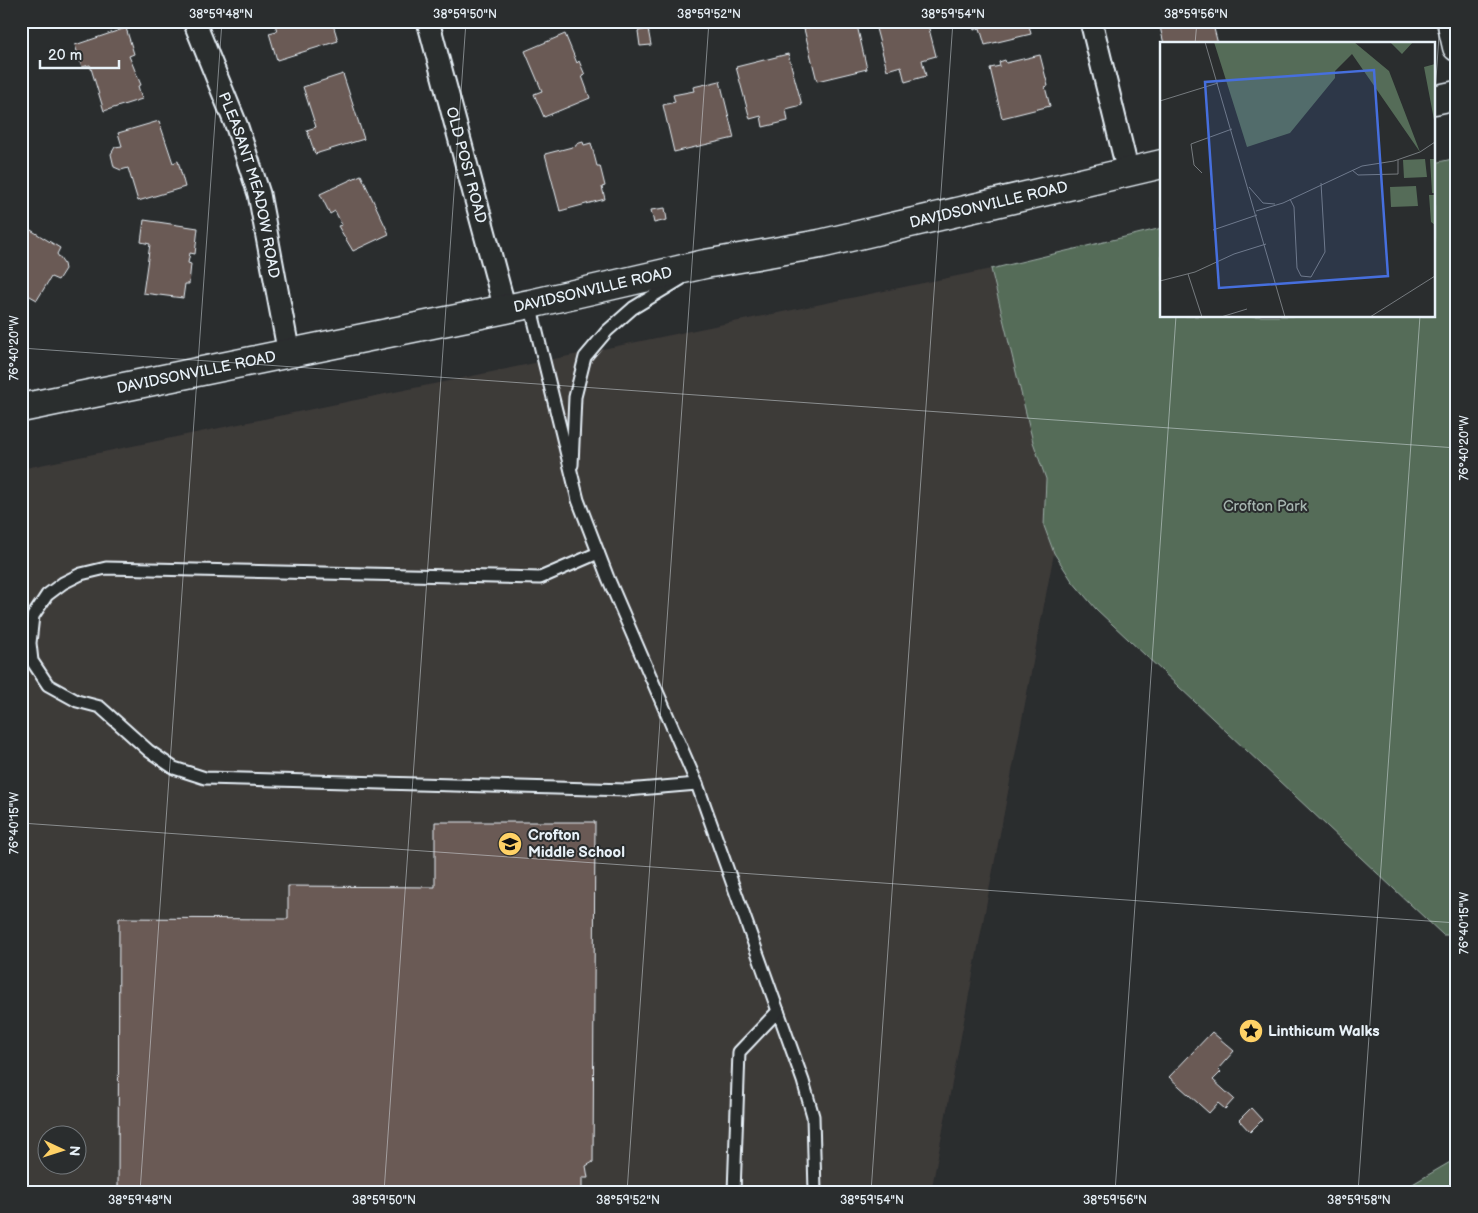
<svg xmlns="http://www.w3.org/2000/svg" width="1478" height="1213" viewBox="0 0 1478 1213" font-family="'Balsamiq Sans',sans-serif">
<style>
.built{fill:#3e3a39;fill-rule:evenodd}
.green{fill:#556c58;stroke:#9eaea8}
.building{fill:#6b5a54;stroke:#e8f1f8}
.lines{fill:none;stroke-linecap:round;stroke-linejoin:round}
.lane-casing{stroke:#e8f1f8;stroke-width:15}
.street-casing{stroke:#e8f1f8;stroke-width:25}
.secondary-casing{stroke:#e8f1f8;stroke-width:31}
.lane{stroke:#2a2d2e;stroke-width:11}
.street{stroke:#2a2d2e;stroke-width:21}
.secondary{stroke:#2a2d2e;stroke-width:28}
.ticks{fill:none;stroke:#e8f1f8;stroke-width:1;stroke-opacity:0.45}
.labels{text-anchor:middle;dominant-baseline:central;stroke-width:4;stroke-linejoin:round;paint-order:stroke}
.street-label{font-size:15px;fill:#e8f1f8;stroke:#2a2d2e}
.park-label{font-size:15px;fill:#a6b5b0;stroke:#2a2d2e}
.poi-label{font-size:15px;font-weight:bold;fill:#e8f1f8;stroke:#2a2d2e;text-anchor:start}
.inset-road{fill:none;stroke:#767b7f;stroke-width:1}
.view{fill:#466fde;fill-opacity:0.15;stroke:#466fde;stroke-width:2.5}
.inset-edge{fill:none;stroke:#e8f1f8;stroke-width:2.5}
.neatline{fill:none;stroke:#e8f1f8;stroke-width:2}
.ticks-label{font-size:12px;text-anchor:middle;fill:#e8f1f8}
</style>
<rect width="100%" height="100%" fill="#2a2d2e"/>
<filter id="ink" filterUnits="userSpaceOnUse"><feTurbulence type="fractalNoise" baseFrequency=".02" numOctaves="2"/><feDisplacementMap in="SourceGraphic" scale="10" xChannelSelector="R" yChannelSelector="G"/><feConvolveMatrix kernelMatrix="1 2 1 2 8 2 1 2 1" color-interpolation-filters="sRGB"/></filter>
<g filter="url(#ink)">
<!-- built -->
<path class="built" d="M 991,269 L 1033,442 L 1046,479 L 1044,526 L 1054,553 L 931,1192 L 21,1192 L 21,469 ZM 48,1136 L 78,1136 L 78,1166 L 48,1166 Z"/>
<!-- green -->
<g class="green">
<polygon points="1457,158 1457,935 1443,935 1096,609 1072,581 1054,553 1044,526 1046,479 1033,442 991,269 1162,228 1162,316 1434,316 1434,163"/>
<polygon points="1457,1158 1457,1192 1399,1192"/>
</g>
<!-- building -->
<g class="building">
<polygon points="274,21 332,21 338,41 277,60 269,33 277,31"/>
<polygon points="856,21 867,69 817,81 804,29 836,21"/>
<polygon points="874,21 927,21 936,56 922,60 926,76 905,82 901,66 887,70"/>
<polygon points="971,21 1028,21 1031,34 985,45 980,28 974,30"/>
<polygon points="1182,21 1212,21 1218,44 1164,44 1160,27"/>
<polygon points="126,28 134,54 129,56 141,85 138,86 142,99 104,111 90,65 82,67 75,45"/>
<polygon points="648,29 651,45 640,46 638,31"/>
<polygon points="565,34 577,63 579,61 585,75 582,76 590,98 544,117 534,94 542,91 525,51"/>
<polygon points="788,54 802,105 786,109 788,121 763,127 761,116 750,119 736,67"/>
<polygon points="1040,55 1048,86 1045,87 1050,106 1002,118 990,68 1000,66 999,62 1005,60 1006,63"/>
<polygon points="343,74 364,139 315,154 307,130 316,127 303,87"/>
<polygon points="720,81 734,138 674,152 663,105 675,102 673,95 694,91 693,87"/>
<polygon points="159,121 173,163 178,161 185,187 138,201 128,168 121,170 114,167 111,154 115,147 122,146 118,133"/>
<polygon points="583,142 584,145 591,143 597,166 600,166 605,186 602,187 605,199 560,211 545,154 576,146 576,144"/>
<polygon points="361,175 389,234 353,251 338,226 342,225 335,211 330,214 320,194"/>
<polygon points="665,208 667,220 654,223 651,210"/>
<polygon points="144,220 198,228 195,254 190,253 188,263 191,264 189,284 185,284 183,298 143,293 150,244 141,242"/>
<polygon points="21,224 60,248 57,254 64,264 65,269 58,280 51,277 37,300 21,291"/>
<polygon points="435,822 595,822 593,1162 586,1166 588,1178 582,1178 582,1191 588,1192 118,1192 119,918 288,919 288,886 435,887"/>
<polygon points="1212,1032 1234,1051 1218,1069 1221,1072 1213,1080 1234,1099 1225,1109 1218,1103 1209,1113 1169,1077"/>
<polygon points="1251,1108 1262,1120 1250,1132 1239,1120"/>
</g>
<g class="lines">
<!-- lane casing -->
<g class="lane-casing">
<g id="lane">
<polyline points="530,304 578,500 608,578 697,784 803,1081 813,1116 815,1192"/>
<polyline points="572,465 575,397 585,357 607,331 633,308 681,279"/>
<polyline points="598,553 540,578 106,568 81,574 63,583 47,595 33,616 30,643 32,661 48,685 77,701 100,707 149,751 174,768 205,778 627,790 697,784"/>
<polyline points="734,1192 739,1052 778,1011"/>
</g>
</g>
<!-- street casing -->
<g class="street-casing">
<g id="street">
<path id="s1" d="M 194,21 L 237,127 L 259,194 L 289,354"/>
<path id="s2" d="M 428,21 L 505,309"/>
<polyline points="1091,21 1128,172"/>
</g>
</g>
<!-- secondary casing -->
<g class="secondary-casing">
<g id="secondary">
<polyline points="1451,21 1457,47"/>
<polyline points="1434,100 1457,95"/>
<path id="s3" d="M 21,408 L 530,304 L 705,264 L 820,244 L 1162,164"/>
</g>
</g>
<!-- lane -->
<use href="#lane" class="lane"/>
<!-- street -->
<use href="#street" class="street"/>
<!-- secondary -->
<use href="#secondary" class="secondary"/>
</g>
</g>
<!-- ticks -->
<path class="ticks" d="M 1195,44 L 1197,21M 1434,108 L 1440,21M 21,348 L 1457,448M 21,823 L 1457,923M 140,1192 L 222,21M 384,1192 L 466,21M 627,1192 L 709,21M 871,1192 L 953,21M 1115,1192 L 1176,316M 1358,1192 L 1420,316"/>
<!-- icons -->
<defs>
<g id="school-disc" transform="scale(1.25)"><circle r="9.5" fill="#ffd166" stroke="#2a2d2e"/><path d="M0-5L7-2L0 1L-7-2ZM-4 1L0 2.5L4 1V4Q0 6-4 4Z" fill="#111"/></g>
<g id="sight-disc" transform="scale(1.25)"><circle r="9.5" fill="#ffd166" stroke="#2a2d2e"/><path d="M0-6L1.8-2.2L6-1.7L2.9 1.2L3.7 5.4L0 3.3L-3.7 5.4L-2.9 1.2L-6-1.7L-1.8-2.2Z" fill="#111"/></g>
</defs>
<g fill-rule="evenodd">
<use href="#school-disc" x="510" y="844"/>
<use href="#sight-disc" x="1251" y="1031"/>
</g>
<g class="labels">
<!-- street labels -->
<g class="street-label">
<text stroke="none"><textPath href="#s2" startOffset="149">OLD POST ROAD</textPath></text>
<text stroke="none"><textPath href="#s1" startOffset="174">PLEASANT MEADOW ROAD</textPath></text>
<text stroke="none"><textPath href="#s3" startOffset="989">DAVIDSONVILLE ROAD</textPath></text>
<text stroke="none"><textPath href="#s3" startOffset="584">DAVIDSONVILLE ROAD</textPath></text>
<text stroke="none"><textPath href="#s3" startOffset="179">DAVIDSONVILLE ROAD</textPath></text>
</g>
<!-- park labels -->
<g class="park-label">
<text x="1265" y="506">Crofton Park</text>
</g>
<!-- poi labels -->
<g class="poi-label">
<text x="528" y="835">Crofton<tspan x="528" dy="17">Middle School</tspan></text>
<text x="1268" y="1031">Linthicum Walks</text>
</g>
</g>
<!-- overview -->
<g transform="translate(1160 42)">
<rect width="275" height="275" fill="#2a2d2e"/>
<path d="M 54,0 L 194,0 L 229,29 L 260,110 L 192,12 L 175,29 L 175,36 L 130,91 L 87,105 ZM 230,0 L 253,0 L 242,12 ZM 275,22 L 275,83 L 264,25 ZM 265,117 L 267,135 L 244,136 L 243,118 ZM 270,117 L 275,117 L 275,151 L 272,151 ZM 256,144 L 258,164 L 231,165 L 230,145 ZM 269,153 L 275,153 L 275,183 L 271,180 Z" fill="#556c58"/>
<path class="inset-road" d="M 45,0 L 125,275M 0,59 L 58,41M 192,128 L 198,133 L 238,132 L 238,118M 42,131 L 34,123 L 31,102 L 72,87M 89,145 L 103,161 L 115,162M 130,157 L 134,165 L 137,226 L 141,234 L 151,235 L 165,210 L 161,141M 96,169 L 123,161 L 202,124 L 234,119 L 260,110 L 275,100M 53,188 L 97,173M 28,232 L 42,275M 0,239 L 35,230 L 74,212 L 106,202M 61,275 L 87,267M 210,275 L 275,234"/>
<path class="view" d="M 214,28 L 228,234 L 59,246 L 45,40 Z"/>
<rect width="275" height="275" class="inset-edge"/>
</g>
<!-- margin -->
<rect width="1478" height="1213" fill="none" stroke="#2a2d2e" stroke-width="55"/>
<!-- north arrow -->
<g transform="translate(62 1150) rotate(94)"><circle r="24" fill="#2a2d2e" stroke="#767b7f"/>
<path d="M0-4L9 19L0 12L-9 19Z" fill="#ffd166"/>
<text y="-8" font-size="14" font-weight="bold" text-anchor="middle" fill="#e8f1f8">N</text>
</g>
<!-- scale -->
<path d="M40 60v8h79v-8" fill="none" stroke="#e8f1f8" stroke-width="2.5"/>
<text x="48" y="60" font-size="15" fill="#e8f1f8" stroke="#2a2d2e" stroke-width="4" paint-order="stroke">20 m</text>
<rect x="28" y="28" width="1422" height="1158" class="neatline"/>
<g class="ticks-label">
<text x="221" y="18">38°59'48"N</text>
<text x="465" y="18">38°59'50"N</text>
<text x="709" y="18">38°59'52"N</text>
<text x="953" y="18">38°59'54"N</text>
<text x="1196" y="18">38°59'56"N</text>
<text transform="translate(14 348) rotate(-90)" y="4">76°40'20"W</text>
<text transform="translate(1464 448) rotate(-90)" y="4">76°40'20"W</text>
<text transform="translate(14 823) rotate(-90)" y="4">76°40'15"W</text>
<text transform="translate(1464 923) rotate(-90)" y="4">76°40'15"W</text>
<text x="140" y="1204">38°59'48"N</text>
<text x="384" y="1204">38°59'50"N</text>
<text x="628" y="1204">38°59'52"N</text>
<text x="872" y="1204">38°59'54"N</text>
<text x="1115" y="1204">38°59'56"N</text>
<text x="1359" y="1204">38°59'58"N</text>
</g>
</svg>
